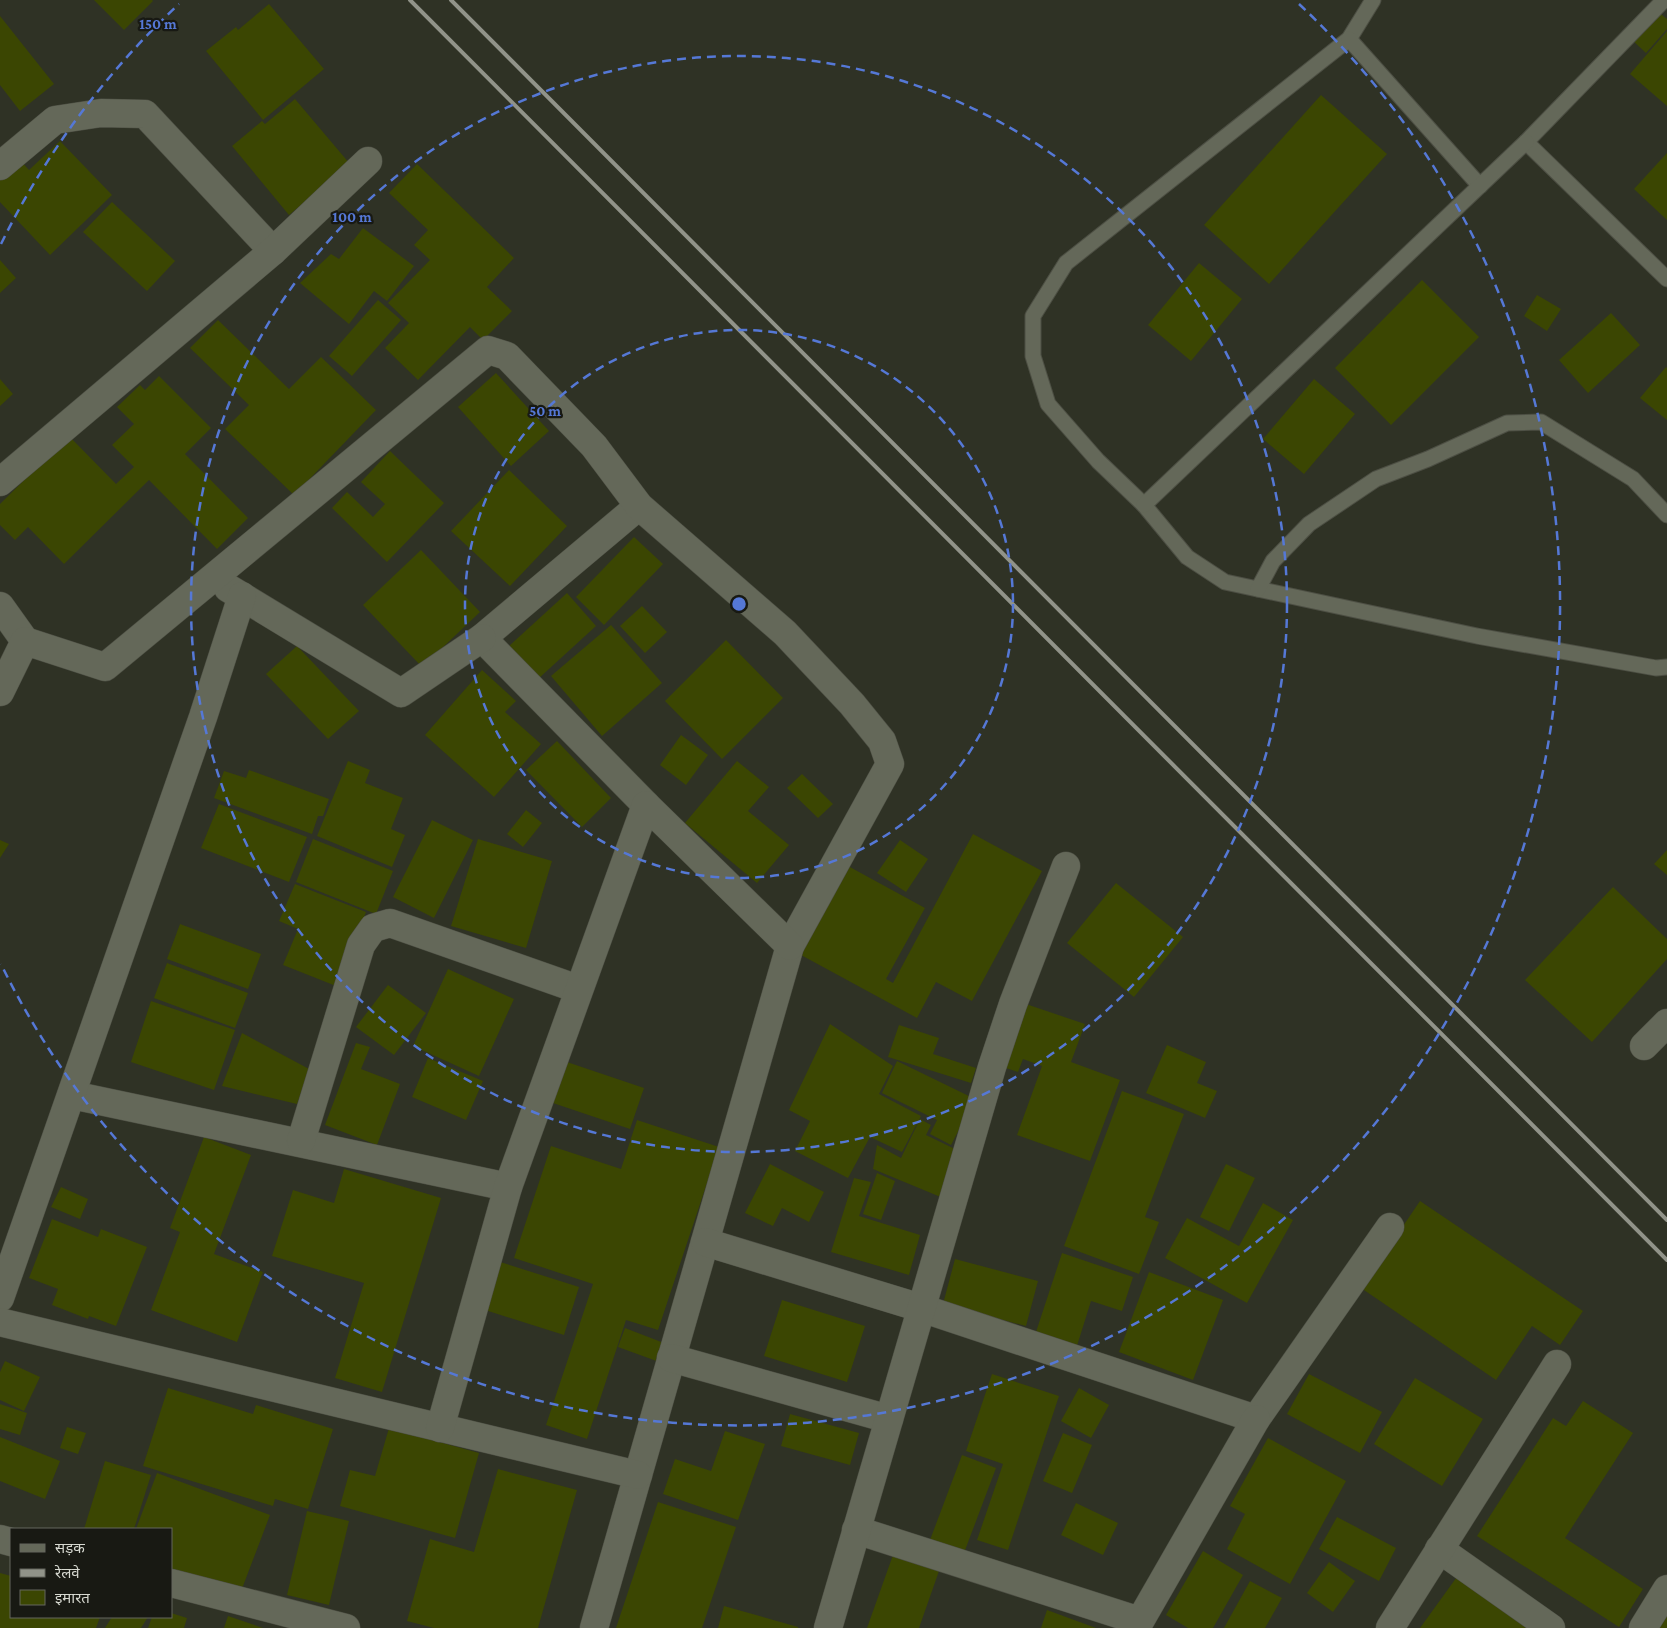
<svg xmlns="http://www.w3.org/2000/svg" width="1667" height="1628" viewBox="0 0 1667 1628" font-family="'Crimson Pro','Noto Sans Devanagari',serif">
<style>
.building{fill:#3b4602}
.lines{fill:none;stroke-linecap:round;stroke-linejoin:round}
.lane-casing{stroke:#4d4f44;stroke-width:17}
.street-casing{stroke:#4d4f44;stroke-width:29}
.lane{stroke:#646859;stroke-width:15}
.street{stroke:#646859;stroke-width:28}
.rail{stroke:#919389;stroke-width:4}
.ring{fill:none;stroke:#5578d6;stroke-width:2.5;stroke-dasharray:9 6}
.centre{fill:#5578d6;stroke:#181913;stroke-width:2.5}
.ring-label{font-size:15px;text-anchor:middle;font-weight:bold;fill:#5578d6;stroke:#181913;stroke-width:4.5;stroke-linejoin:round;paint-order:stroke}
</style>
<rect width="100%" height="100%" fill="#2f3225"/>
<!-- building -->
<g class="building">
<polygon points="94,0 152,0 153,1 124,30"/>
<polygon points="269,4 324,69 263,120 206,51 236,27 238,30"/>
<polygon points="1657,11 1667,19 1667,29 1646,53 1630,38"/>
<polygon points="0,16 54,84 20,111 0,85"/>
<polygon points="1667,31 1667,106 1630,74"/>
<polygon points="1321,95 1387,154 1269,284 1204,225"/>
<polygon points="295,99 350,164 289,215 232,146 262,121 265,124"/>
<polygon points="60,141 112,195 50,255 0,202 0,177 19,159 29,170"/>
<polygon points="1667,153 1667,220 1634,189"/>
<polygon points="417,164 514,258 487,287 512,311 483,340 470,327 418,380 385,348 409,323 388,303 430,260 414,245 428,230 389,193"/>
<polygon points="112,202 175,261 147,291 83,232"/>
<polygon points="363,228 414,266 387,301 374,291 349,324 300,283 331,254 339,259"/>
<polygon points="0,260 16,278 0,293"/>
<polygon points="1199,263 1242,299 1191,361 1148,325"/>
<polygon points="1422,280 1479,337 1391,425 1335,368"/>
<polygon points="1537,295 1561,309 1547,331 1524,316"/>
<polygon points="378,300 401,320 352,376 329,356"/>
<polygon points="1611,313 1640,345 1588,393 1559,360"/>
<polygon points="218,320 289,389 321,357 376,410 294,495 225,429 249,405 190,348"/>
<polygon points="1666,367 1667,368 1667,420 1640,398"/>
<polygon points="496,373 549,431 511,466 458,407"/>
<polygon points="159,376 211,428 185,454 248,518 217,549 149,480 64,564 28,527 15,540 0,525 0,504 69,436 116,484 134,467 112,445 134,424 117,407 140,385 145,390"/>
<polygon points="0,379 13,394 0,406"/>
<polygon points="1314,379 1355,414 1304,474 1263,439"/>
<polygon points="390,451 444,503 387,562 332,508 347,492 373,517 385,504 361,482"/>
<polygon points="509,470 567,526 510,586 451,531"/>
<polygon points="634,537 663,564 604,625 576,597"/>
<polygon points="421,550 480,612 422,667 363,605"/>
<polygon points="567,593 596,626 538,679 508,647"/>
<polygon points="642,606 667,632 645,653 620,626"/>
<polygon points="611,625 662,683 602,736 551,676"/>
<polygon points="726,640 783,698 722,759 665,701"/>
<polygon points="297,646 359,711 328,739 266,674"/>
<polygon points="482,670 516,701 505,712 541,744 494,797 425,735"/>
<polygon points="681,735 708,755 686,785 660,765"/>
<polygon points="557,741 611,798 582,827 526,770"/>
<polygon points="348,761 370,770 365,783 403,798 391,829 405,835 392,867 317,836"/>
<polygon points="737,761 769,787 748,811 789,845 757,883 685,823"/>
<polygon points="249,770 329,799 323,816 318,816 312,834 214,798 224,771 246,778"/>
<polygon points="802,774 833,804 818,818 787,788"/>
<polygon points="219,804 307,837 289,882 201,848"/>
<polygon points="526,810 542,823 523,847 507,834"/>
<polygon points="432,820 473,840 434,918 393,897"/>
<polygon points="973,834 1042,871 972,1001 936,982 917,1018 801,955 848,866 925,908 886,979 893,983"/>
<polygon points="313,839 393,871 376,914 296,882"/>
<polygon points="478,839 552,861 526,948 451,926"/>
<polygon points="0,840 9,844 0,858"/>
<polygon points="900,840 928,859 906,892 877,873"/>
<polygon points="1667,850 1667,875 1654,864"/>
<polygon points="1116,883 1183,937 1134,997 1067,943"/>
<polygon points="295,884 366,912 336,986 283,965 298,929 279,921"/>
<polygon points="1613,887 1667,939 1667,959 1592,1042 1525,980"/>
<polygon points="180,924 261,954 248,989 167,959"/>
<polygon points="167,963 248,993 235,1028 154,998"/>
<polygon points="448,969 514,999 479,1076 413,1046"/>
<polygon points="388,985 426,1013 394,1055 356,1027"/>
<polygon points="151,1001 235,1030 214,1090 131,1062"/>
<polygon points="1023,1003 1085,1024 1071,1062 1120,1080 1090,1161 1017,1135 1042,1066 1023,1059 1018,1072 1000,1066"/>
<polygon points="830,1024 893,1066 879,1094 921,1116 902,1152 870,1137 848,1178 795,1151 810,1121 789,1110"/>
<polygon points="899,1025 939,1038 933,1054 976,1068 971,1083 888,1057"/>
<polygon points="242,1033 309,1069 297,1104 222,1086"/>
<polygon points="356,1043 370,1047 361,1069 400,1084 377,1145 325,1125"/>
<polygon points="1167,1045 1206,1062 1197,1083 1217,1091 1205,1118 1146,1093"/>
<polygon points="428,1058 483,1081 466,1120 412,1097"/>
<polygon points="564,1061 644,1088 630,1129 550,1102"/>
<polygon points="897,1061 975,1099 951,1145 930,1134 937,1120 882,1093"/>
<polygon points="1122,1091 1184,1114 1145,1217 1159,1222 1139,1274 1064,1246"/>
<polygon points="920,1119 931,1125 926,1135 957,1150 943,1198 873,1169 877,1145 901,1158"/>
<polygon points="637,1120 719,1147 658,1330 626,1320 587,1439 546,1425 593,1284 514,1258 551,1146 621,1169"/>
<polygon points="204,1137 251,1155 214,1254 263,1272 237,1342 151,1310 180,1232 170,1228"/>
<polygon points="770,1164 824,1192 809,1222 782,1208 773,1226 745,1213"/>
<polygon points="1226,1164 1255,1178 1229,1231 1200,1217"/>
<polygon points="344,1169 441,1198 382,1392 335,1378 364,1283 272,1256 293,1190 334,1203"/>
<polygon points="877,1173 895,1181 881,1220 863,1214"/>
<polygon points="854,1178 871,1182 859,1216 920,1235 909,1275 831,1252"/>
<polygon points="61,1187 88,1199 80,1219 51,1207"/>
<polygon points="1420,1201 1583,1311 1560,1345 1532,1326 1496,1380 1361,1288"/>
<polygon points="1263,1203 1293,1220 1247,1303 1165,1258 1187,1218 1239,1246"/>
<polygon points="52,1219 98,1237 101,1229 147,1247 116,1326 89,1316 88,1319 52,1305 58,1289 29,1278"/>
<polygon points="1062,1253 1133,1277 1122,1311 1091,1301 1076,1349 1035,1335"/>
<polygon points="955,1259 1038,1281 1026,1326 943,1304"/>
<polygon points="497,1261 579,1287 564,1335 482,1309"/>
<polygon points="1149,1272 1223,1300 1193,1380 1119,1352"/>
<polygon points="782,1300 865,1326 847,1382 764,1356"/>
<polygon points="625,1328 669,1345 662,1363 618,1347"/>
<polygon points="5,1361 40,1377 24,1411 0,1400 0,1372"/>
<polygon points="992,1374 1059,1396 1008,1550 977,1540 1003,1464 966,1451"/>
<polygon points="1309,1374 1382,1412 1360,1453 1287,1414"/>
<polygon points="1415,1378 1483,1419 1442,1486 1374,1444"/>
<polygon points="168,1388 253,1414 256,1405 333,1429 308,1509 275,1499 273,1506 143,1466"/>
<polygon points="1079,1388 1109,1405 1091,1438 1061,1421"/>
<polygon points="1583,1401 1633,1433 1565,1538 1643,1589 1619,1627 1477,1536 1553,1418 1566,1426"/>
<polygon points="0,1404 27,1413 20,1435 0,1429"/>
<polygon points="790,1414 859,1433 850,1465 781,1446"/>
<polygon points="67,1427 86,1433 78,1454 60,1448"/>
<polygon points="389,1428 479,1453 455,1538 340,1506 350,1470 375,1476"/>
<polygon points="725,1431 765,1444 738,1520 663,1494 675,1459 711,1471"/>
<polygon points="1063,1433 1092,1445 1072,1493 1043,1481"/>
<polygon points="0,1437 60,1461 45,1499 0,1481"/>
<polygon points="1268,1438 1346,1481 1290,1584 1227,1549 1245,1514 1230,1506"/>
<polygon points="962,1455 996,1468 964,1553 930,1540"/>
<polygon points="105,1461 151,1475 134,1529 84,1529"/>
<polygon points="498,1469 577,1490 538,1628 434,1628 407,1621 430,1539 474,1552"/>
<polygon points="157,1473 270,1515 240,1594 171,1568 171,1529 136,1529"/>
<polygon points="658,1502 736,1527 702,1628 616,1628"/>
<polygon points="1076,1503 1118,1523 1103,1555 1061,1535"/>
<polygon points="307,1511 349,1521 329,1605 287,1595"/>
<polygon points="1337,1517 1396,1548 1379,1581 1319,1549"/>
<polygon points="1203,1551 1243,1575 1213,1628 1188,1628 1166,1615"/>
<polygon points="893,1555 939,1571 919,1628 867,1628"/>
<polygon points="1329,1562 1355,1581 1333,1612 1307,1593"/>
<polygon points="0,1573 11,1576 11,1617 100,1617 96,1628 0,1628"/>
<polygon points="1459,1574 1528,1625 1526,1628 1420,1628"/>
<polygon points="1250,1581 1282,1598 1265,1628 1224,1628"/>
<polygon points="724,1606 798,1627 798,1628 718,1628"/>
<polygon points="1047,1610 1096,1628 1041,1628"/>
<polygon points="171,1613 187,1618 184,1628 148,1628 152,1617 171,1617"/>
<polygon points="1667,1615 1667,1628 1658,1628"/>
<polygon points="228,1616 263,1628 224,1628"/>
<polygon points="112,1617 148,1617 141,1628 105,1628"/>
</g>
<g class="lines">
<!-- lane casing -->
<g class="lane-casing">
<g id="lane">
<polyline points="1373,0 1349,39 1066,263 1033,316 1033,356 1048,404 1098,461 1144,505 1187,557 1225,582 1477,636 1656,668 1667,667"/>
<polyline points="1664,0 1526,142 1667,279"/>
<polyline points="1349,39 1480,186"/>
<polyline points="1144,505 1526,142"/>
<polyline points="1258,589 1273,561 1309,524 1376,479 1428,459 1507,423 1541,422 1633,479 1667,515"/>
</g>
</g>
<!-- street casing -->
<g class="street-casing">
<g id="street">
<polyline points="0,166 55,120 101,113 145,114 273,251"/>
<polyline points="0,482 273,251 368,161"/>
<polyline points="639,506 482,638 646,805"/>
<polyline points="228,588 401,693 482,638"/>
<polyline points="0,606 25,641"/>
<polyline points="0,692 25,641 105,667 488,350 507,356 594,446 639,506 785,633 852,704 882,741 890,764 790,946 594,1628"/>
<polyline points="1644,1046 1667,1023"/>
<polyline points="72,1095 508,1187"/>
<polyline points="301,1141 361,945 373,928 390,923 578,989"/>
<polyline points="705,1242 921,1308 1256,1419 1390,1227"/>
<polyline points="0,1298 203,717 242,596"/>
<polyline points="0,1322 638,1475"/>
<polyline points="671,1358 889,1419"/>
<polyline points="440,1428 508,1187 646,805 790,946"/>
<polyline points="856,1530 1140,1621 1256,1419"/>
<polyline points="0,1539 11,1542"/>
<polyline points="1439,1549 1551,1628"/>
<polyline points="171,1583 346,1628"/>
<polyline points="828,1628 992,1067 1013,1004 1066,866"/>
<polyline points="1390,1628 1557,1364"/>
<polyline points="1643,1628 1667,1589"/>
</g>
</g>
<!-- lane -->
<use href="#lane" class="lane"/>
<!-- street -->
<use href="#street" class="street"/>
<!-- rail -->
<g class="rail">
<polyline points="410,0 1667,1260"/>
<polyline points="451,0 1667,1220"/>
</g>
</g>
<!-- distance rings -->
<g class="ring">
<circle cx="739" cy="604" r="274"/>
<circle cx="739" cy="604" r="548"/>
<path d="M1 244A821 821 0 0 1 179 4M1299 4A821 821 0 1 1 1 964"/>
</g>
<circle cx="739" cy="604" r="8" class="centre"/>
<g class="ring-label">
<text x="158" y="29">150 m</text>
<text x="352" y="222">100 m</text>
<text x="545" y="416">50 m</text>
</g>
<!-- legend -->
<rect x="10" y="1528" width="162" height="90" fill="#181913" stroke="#64665f"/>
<rect x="20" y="1544" width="25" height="8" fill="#646859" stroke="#64665f"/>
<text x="55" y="1553" font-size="15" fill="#d7d9d1">सड़क</text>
<rect x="20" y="1569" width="25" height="8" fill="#919389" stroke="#64665f"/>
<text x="55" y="1578" font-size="15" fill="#d7d9d1">रेलवे</text>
<rect x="20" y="1590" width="25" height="15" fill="#3b4602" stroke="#64665f"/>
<text x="55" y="1603" font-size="15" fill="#d7d9d1">इमारत</text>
</svg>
